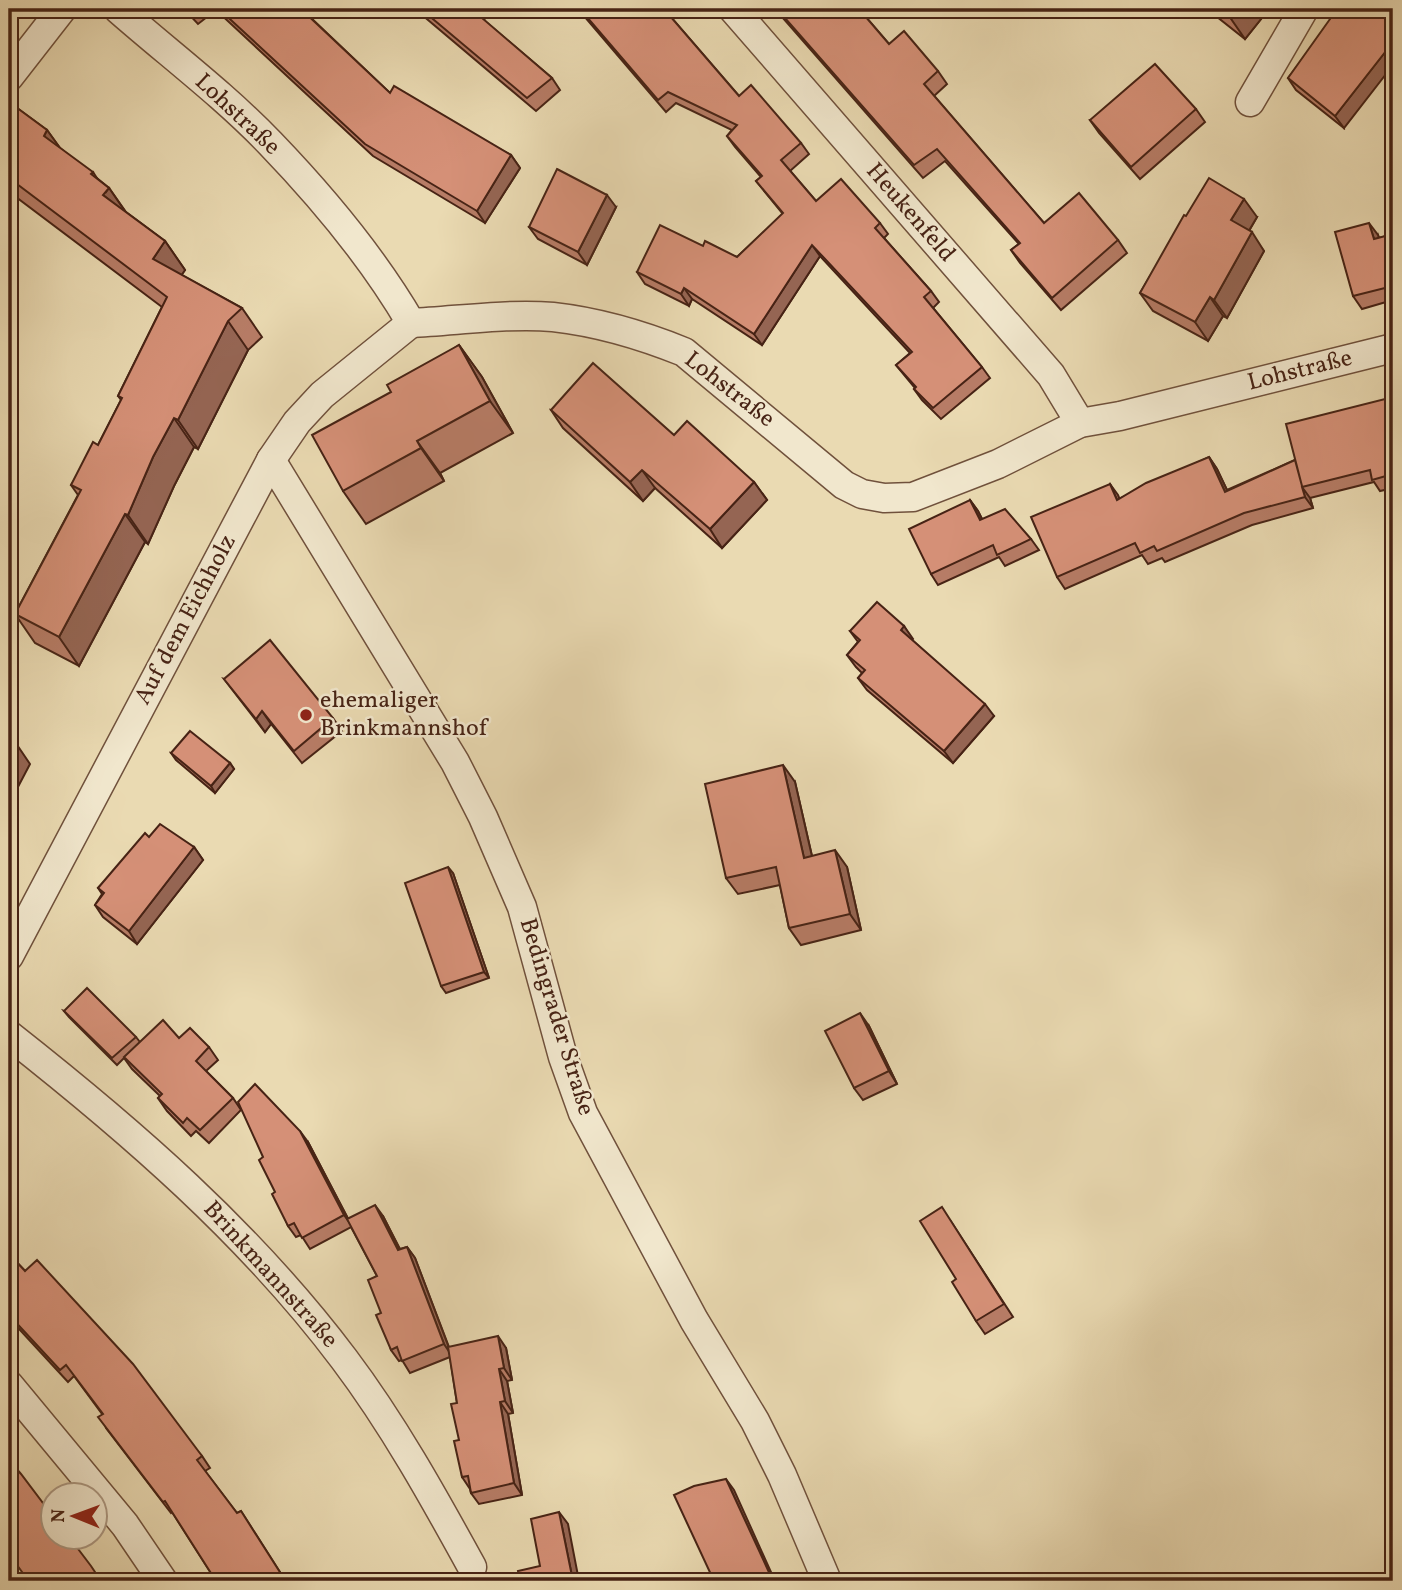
<svg xmlns="http://www.w3.org/2000/svg" width="1402" height="1590" viewBox="0 0 1402 1590" font-family="Vollkorn,serif">
<style>
.lines{fill:none;stroke-linecap:round;stroke-linejoin:round}
.street-casing{stroke:#70513c;stroke-width:31}
.street{stroke:#f1e7cd;stroke-width:28}
.wall{fill:#b77c66;stroke:#472315;stroke-width:2}
.shaded-wall{fill:#956553;stroke:#472315;stroke-width:2}
.building{fill:#d59077;stroke:#472315;stroke-width:2}
.poi-dot{fill:#8f2418;stroke:#f1e7cd;stroke-width:2.5}
.labels{text-anchor:middle;dominant-baseline:central;stroke-width:5;stroke-linejoin:round;paint-order:stroke}
.street-label{font-size:24px;fill:#472315;stroke:#f1e7cd}
.poi-label{font-size:24px;fill:#472315;stroke:#f1e7cd;text-anchor:start}
</style>
<rect width="100%" height="100%" fill="#eadab2"/>
<filter id="stains"><feTurbulence type="fractalNoise" baseFrequency=".00286" numOctaves="4"/><feColorMatrix values="0 0 0 0 .2 0 0 0 0 .09 0 0 0 0 .02 0 0 0 .5 -.17"/></filter>
<radialGradient id="worn" r=".72"><stop offset=".6" stop-color="#630" stop-opacity="0"/><stop offset="1" stop-color="#630" stop-opacity=".3"/></radialGradient>
<g class="lines">
<!-- street casing -->
<g class="street-casing">
<g id="street">
<path d="M 118,9 C 168,53 224,95 270,143 C 323,198 373,258 411,323"/>
<polyline points="733,9 1051,375 1080,423"/>
<polyline points="9,77 62,9"/>
<polyline points="1250,102 1304,9"/>
<path d="M 411,323 C 456,321 509,313 553,317 C 598,322 642,335 684,352 L 844,485 L 862,494 L 884,498 L 913,497 L 998,464 L 1080,423 L 1120,416 L 1393,348"/>
<polyline points="271,460 455,762 483,817 522,907 563,1057 583,1113 694,1320 755,1421 782,1475 827,1581"/>
<polyline points="9,956 271,460 297,422 322,395 411,323"/>
<path d="M 9,1035 C 131,1131 250,1234 344,1359 C 393,1424 433,1496 472,1567"/>
<polyline points="9,1385 125,1525 163,1581"/>
</g>
</g>
<!-- street -->
<use href="#street" class="street"/>
</g>
<!-- wall -->
<g class="wall">
<polygon points="184,9 316,9 309,16 390,93 511,155 520,168 485,223 373,156 216,10 198,24"/>
<polygon points="415,9 477,9 486,22 552,78 560,90 536,111"/>
<polygon points="578,9 664,9 739,96 801,143 809,154 790,171 816,201 880,223 888,234 884,238 931,291 939,302 933,308 982,367 990,378 941,419 922,400 914,389 915,388 896,365 910,353 820,256 762,345 692,299 689,306 645,284 637,272 703,246 737,257 783,214 756,181 761,177 735,147 727,136 732,130 676,103 666,112"/>
<polygon points="775,9 859,9 889,44 938,71 947,84 934,96 1044,223 1118,240 1127,253 1061,310 1020,263 1011,250 1019,244 945,161 923,178"/>
<polygon points="1207,9 1269,9 1245,39"/>
<polygon points="1338,14 1344,128 1296,90 1288,78"/>
<polygon points="9,102 47,130 60,148 109,188 126,212 165,241 185,270 181,275 242,308 262,337 248,350 198,449 194,447 174,486 148,544 145,542 79,666 35,643 15,614 78,495 71,485 98,445 121,400 118,396 162,307 16,197 9,187"/>
<polygon points="1196,109 1205,122 1140,179 1099,133 1090,120"/>
<polygon points="616,207 587,265 538,239 529,227"/>
<polygon points="1186,216 1257,217 1249,231 1264,251 1227,318 1223,316 1208,341 1153,311 1140,293"/>
<polygon points="1393,234 1393,300 1362,309 1353,296 1378,235 1379,238"/>
<polygon points="459,345 482,377 513,433 440,473 444,481 366,524 343,491 391,392"/>
<polygon points="1393,397 1393,488 1380,491 1374,482 1310,498 1313,508 1252,525 1165,562 1162,558 1148,564 1142,555 1065,589 1057,577 1110,484 1119,499 1209,457 1217,469 1227,490 1295,460"/>
<polygon points="551,410 674,435 754,482 767,500 722,548 655,488 643,501 563,428"/>
<polygon points="970,500 978,511 982,519 1031,539 1039,550 1005,566 999,557 938,585 931,574"/>
<polygon points="904,626 912,640 994,716 953,763 867,690 858,678 862,673 856,667 847,655 858,642 850,631"/>
<polygon points="224,679 333,718 342,731 302,763 271,724 265,732"/>
<polygon points="171,753 230,763 234,769 215,793 176,760"/>
<polygon points="795,782 812,856 847,867 861,930 801,945 789,928 780,885 738,894 726,878"/>
<polygon points="149,837 194,847 203,860 137,944 103,917 95,905 102,894 98,888"/>
<polygon points="453,873 489,978 446,993 441,986"/>
<polygon points="64,1011 136,1037 140,1042 179,1038 209,1047 218,1060 206,1071 233,1098 241,1110 209,1143 196,1131 191,1136 167,1111 158,1098 160,1096 132,1069 124,1058 117,1065 69,1017"/>
<polygon points="869,1026 897,1084 863,1100 854,1088"/>
<polygon points="308,1142 348,1219 383,1216 400,1249 407,1247 415,1258 449,1347 506,1348 512,1380 507,1381 513,1413 508,1414 522,1495 479,1504 471,1493 470,1489 462,1477 457,1403 450,1357 410,1373 402,1360 399,1361 391,1350 381,1313 377,1276 351,1227 310,1249 301,1235 296,1237 288,1226 275,1192"/>
<polygon points="950,1220 1013,1317 985,1334 976,1321 956,1279"/>
<polygon points="9,1254 202,1456 210,1468 205,1471 237,1513 241,1511 285,1580 291,1576 295,1581 216,1581 172,1512 171,1513 106,1428 102,1414 74,1376 68,1382 9,1318"/>
</g>
<!-- shaded-wall -->
<g class="shaded-wall">
<polygon points="300,9 316,9 307,18"/>
<polygon points="1230,9 1269,9 1245,39 1227,13"/>
<polygon points="1393,42 1393,65 1344,128 1335,116"/>
<polygon points="47,130 68,159 44,136"/>
<polygon points="511,155 520,168 485,223 477,211"/>
<polygon points="93,172 106,192 109,188 129,217 103,195 91,174"/>
<polygon points="607,195 616,207 587,265 578,252"/>
<polygon points="1244,199 1257,217 1244,239 1231,220"/>
<polygon points="1369,223 1378,235 1383,252 1374,239"/>
<polygon points="1252,232 1264,251 1227,318 1214,300"/>
<polygon points="165,241 185,270 173,288 153,259"/>
<polygon points="812,245 820,256 762,345 754,334"/>
<polygon points="684,288 692,299 689,306 681,294"/>
<polygon points="1210,297 1223,316 1208,341 1195,322"/>
<polygon points="228,321 248,350 198,449 178,420"/>
<polygon points="459,345 482,377 513,433 490,401"/>
<polygon points="174,418 194,447 174,486 148,544 128,515 153,457"/>
<polygon points="417,441 440,473 444,481 421,448"/>
<polygon points="1209,457 1217,469 1233,503 1225,492"/>
<polygon points="642,470 655,488 643,501 630,482"/>
<polygon points="754,482 767,500 722,548 710,529"/>
<polygon points="1110,484 1118,495 1125,512 1117,500"/>
<polygon points="1302,487 1310,498 1313,508 1305,497"/>
<polygon points="970,500 978,511 988,531 980,520"/>
<polygon points="125,514 145,542 79,666 59,637"/>
<polygon points="904,626 913,639 910,642 901,630"/>
<polygon points="985,704 994,716 953,763 944,751"/>
<polygon points="262,711 271,724 265,732 256,719"/>
<polygon points="9,733 30,764 9,804"/>
<polygon points="230,763 234,769 215,793 211,786"/>
<polygon points="783,765 795,782 816,874 804,858"/>
<polygon points="194,847 203,860 137,944 129,931"/>
<polygon points="835,850 847,867 861,930 850,914"/>
<polygon points="448,867 453,873 489,978 484,972"/>
<polygon points="860,1013 869,1026 897,1084 889,1071"/>
<polygon points="300,1131 308,1142 352,1226 344,1215"/>
<polygon points="375,1205 383,1216 406,1262 398,1250"/>
<polygon points="407,1247 415,1258 452,1356 444,1344"/>
<polygon points="498,1336 506,1348 512,1380 504,1368"/>
<polygon points="499,1369 507,1381 513,1413 505,1401"/>
<polygon points="500,1402 508,1414 522,1495 514,1483"/>
<polygon points="726,1479 734,1490 775,1581 773,1581"/>
<polygon points="559,1512 568,1524 579,1581 573,1581"/>
</g>
<!-- building -->
<g class="building">
<polygon points="219,9 301,9 390,93 394,86 511,155 477,211 365,144"/>
<polygon points="421,9 478,9 475,12 552,78 527,98"/>
<polygon points="580,9 664,9 739,96 751,85 801,143 781,160 816,201 841,179 880,223 875,228 931,291 924,297 982,367 933,408 914,389 916,387 896,365 912,352 812,245 754,334 684,288 681,294 637,272 660,225 703,246 705,241 737,257 783,213 756,181 762,176 727,136 737,125 668,92 658,100"/>
<polygon points="777,9 859,9 889,44 904,31 938,71 924,84 1044,223 1079,193 1118,240 1052,298 1011,250 1020,243 937,149 914,165"/>
<polygon points="1221,9 1230,9 1227,13"/>
<polygon points="1342,9 1393,9 1393,42 1335,116 1288,78 1335,12 1338,14"/>
<polygon points="1155,64 1196,109 1131,167 1090,120"/>
<polygon points="9,102 47,130 44,136 93,172 91,174 109,188 103,195 165,241 153,259 242,308 228,321 178,420 174,418 153,457 128,515 125,514 59,637 15,614 81,490 71,485 93,442 98,445 122,398 118,396 167,297 9,178"/>
<polygon points="557,169 607,195 578,252 529,227"/>
<polygon points="1209,178 1244,199 1231,220 1252,232 1214,300 1210,297 1195,322 1140,293 1184,215 1186,216"/>
<polygon points="1369,223 1374,239 1393,234 1393,286 1353,296 1335,232"/>
<polygon points="459,345 490,401 417,441 421,448 343,491 312,435 391,392 387,385"/>
<polygon points="593,363 674,435 687,421 754,482 710,529 642,470 630,482 551,410"/>
<polygon points="1393,397 1393,474 1372,480 1370,470 1302,487 1305,497 1244,513 1157,551 1154,546 1140,553 1135,543 1057,577 1031,517 1110,484 1117,500 1146,483 1209,457 1225,492 1295,460 1302,486 1286,424"/>
<polygon points="970,500 980,520 1005,509 1031,539 997,555 993,545 931,574 909,529"/>
<polygon points="877,602 904,626 901,630 985,704 944,751 858,678 865,670 847,655 860,640 850,631"/>
<polygon points="270,640 333,718 294,751 262,711 256,719 224,679"/>
<polygon points="190,731 230,763 211,786 171,753"/>
<polygon points="783,765 804,858 835,850 850,914 789,928 776,867 726,878 705,784"/>
<polygon points="160,824 194,847 129,931 95,905 104,893 98,888 145,833 149,837"/>
<polygon points="448,867 484,972 441,986 405,883"/>
<polygon points="87,988 136,1037 112,1058 64,1011"/>
<polygon points="860,1013 889,1071 854,1088 825,1031"/>
<polygon points="163,1020 179,1038 190,1028 209,1047 196,1061 233,1098 200,1130 187,1118 183,1123 158,1098 162,1094 124,1057"/>
<polygon points="255,1084 300,1131 344,1215 302,1238 294,1223 288,1226 272,1194 275,1192 259,1160 263,1157 238,1102"/>
<polygon points="375,1205 398,1250 407,1247 444,1344 402,1361 397,1347 391,1350 376,1315 381,1313 368,1280 377,1276 347,1219"/>
<polygon points="942,1207 1004,1304 976,1321 952,1282 956,1279 920,1221"/>
<polygon points="9,1254 25,1271 37,1260 133,1364 202,1456 197,1460 237,1513 241,1511 285,1580 291,1576 294,1581 216,1581 165,1501 163,1502 98,1417 103,1414 66,1365 60,1370 9,1315"/>
<polygon points="498,1336 504,1368 499,1369 505,1401 500,1402 514,1483 471,1493 468,1476 462,1477 454,1441 459,1440 451,1404 457,1403 448,1347"/>
<polygon points="9,1460 21,1474 52,1515 52,1537 69,1537 91,1566 101,1581 9,1581 22,1572 9,1554"/>
<polygon points="726,1479 773,1581 714,1581 674,1495 694,1486"/>
<polygon points="559,1512 573,1581 520,1581 518,1571 540,1566 531,1519"/>
</g>
<!-- markers -->
<circle class="poi-dot" cx="306" cy="715" r="7"/>
<g class="labels">
<!-- street labels -->
<g class="street-label">
<text transform="translate(237 115) rotate(43)">Lohstraße</text>
<text transform="translate(910 213) rotate(49)">Heukenfeld</text>
<text transform="translate(1300 371) rotate(-14)">Lohstraße</text>
<text transform="translate(729 390) rotate(38)">Lohstraße</text>
<text transform="translate(186 620) rotate(-62)">Auf dem Eichholz</text>
<text transform="translate(556 1017) rotate(73)">Bedingrader Straße</text>
<text transform="translate(270 1275) rotate(48)">Brinkmannstraße</text>
</g>
<!-- poi labels -->
<g class="poi-label">
<text x="320" y="701">ehemaliger<tspan x="320" dy="28">Brinkmannshof</tspan></text>
</g>
</g>
<!-- margin -->
<rect width="1402" height="1590" fill="none" stroke="#eadab2" stroke-width="35"/>
<rect x="10" y="10" width="1381" height="1569" fill="none" stroke="#472315" stroke-width="3.5"/>
<rect x="18" y="18" width="1367" height="1555" fill="none" stroke="#472315" stroke-width="2"/>
<!-- north arrow -->
<g transform="translate(74 1516) rotate(271)"><circle r="33" fill="#f1e7cd" stroke="#ad9983" stroke-width="2"/>
<path d="M0-5L12 26L0 18L-12 26Z" fill="#8f2418"/>
<text y="-10" font-size="19" font-weight="bold" text-anchor="middle" fill="#472315">N</text>
</g>
<rect width="100%" height="100%" filter="url(#stains)"/>
<rect width="100%" height="100%" fill="url(#worn)"/>
</svg>
